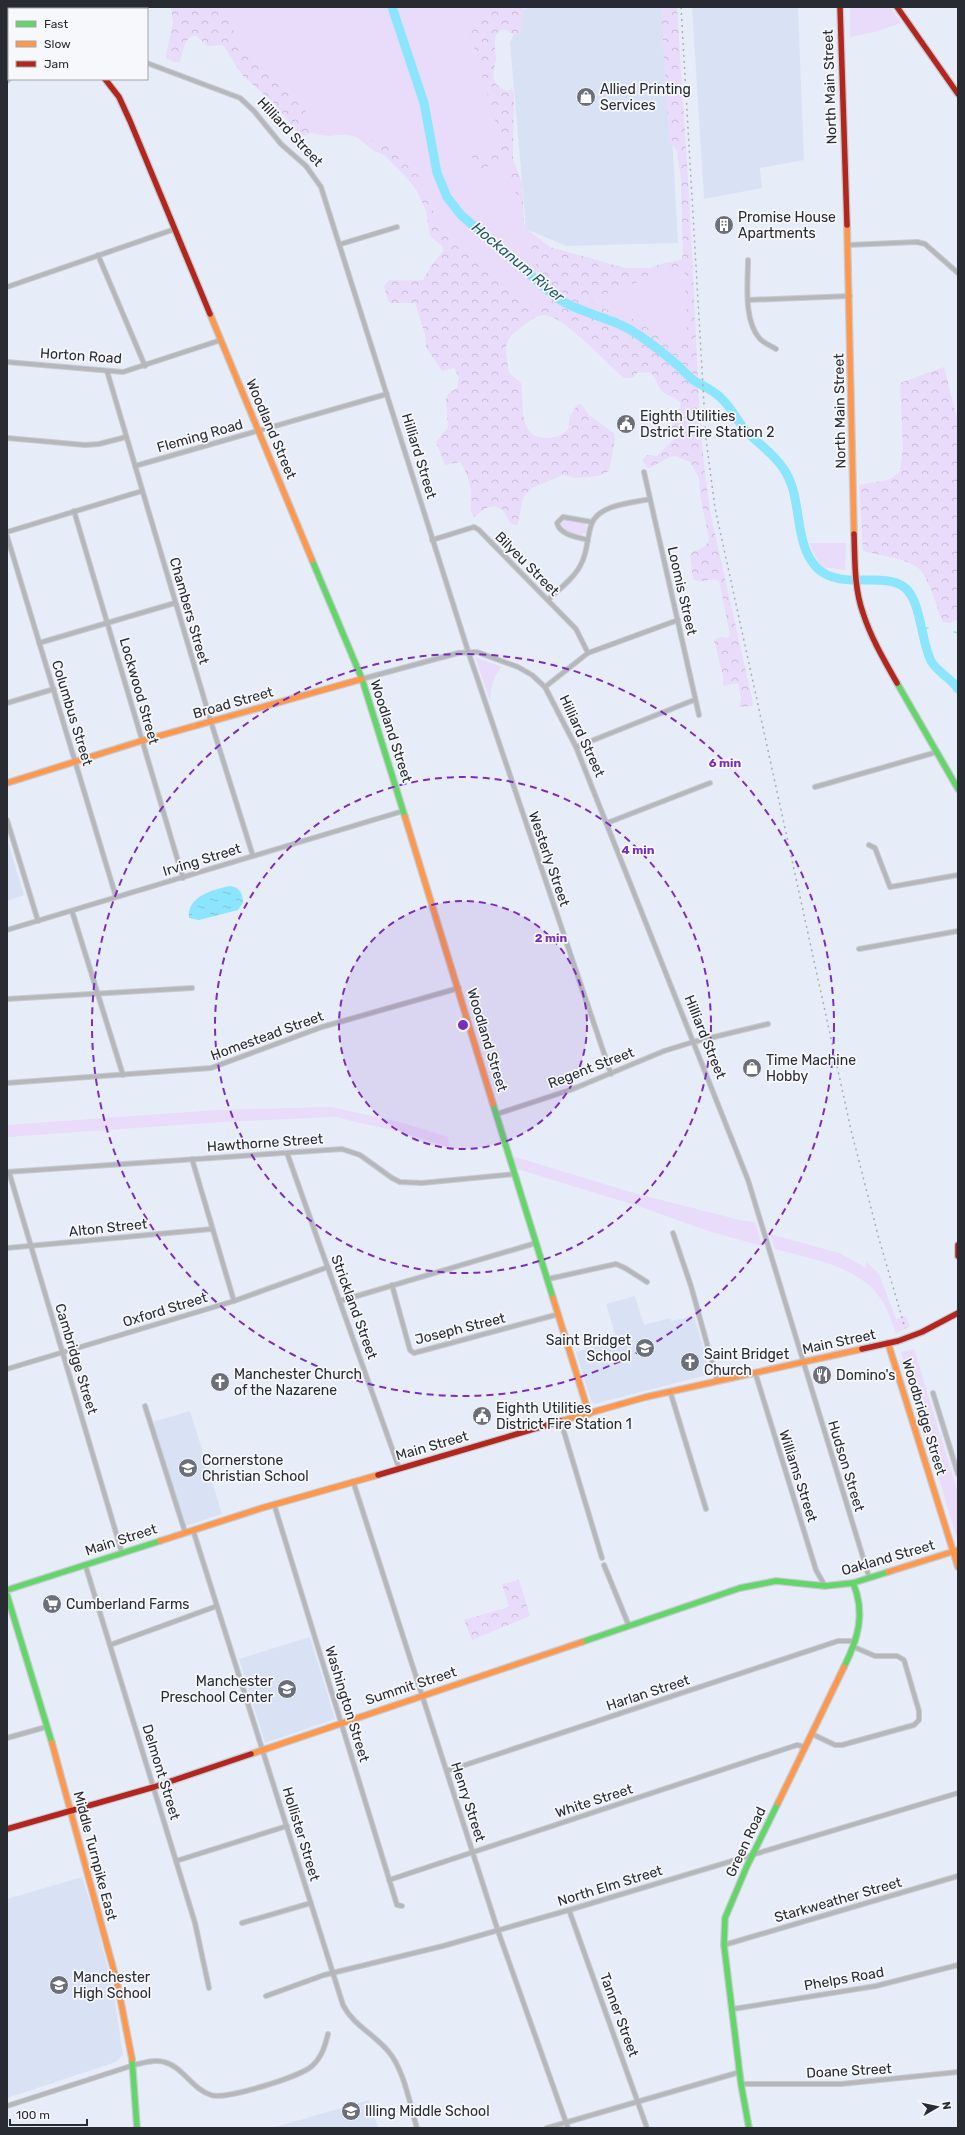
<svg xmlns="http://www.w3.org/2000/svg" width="965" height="2135" viewBox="0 0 965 2135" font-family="Rubik,sans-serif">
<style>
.built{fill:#d9e2f5}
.forest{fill:url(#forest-crowns)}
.park{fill:#e9dbfa}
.water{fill:url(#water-ripples)}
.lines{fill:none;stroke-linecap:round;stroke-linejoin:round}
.stream{stroke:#8be5fc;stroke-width:1.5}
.river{stroke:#8be5fc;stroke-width:9}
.street-casing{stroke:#c6cbd3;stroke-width:6}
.fast-casing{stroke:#c6cbd3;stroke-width:8}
.slow-casing{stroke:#c6cbd3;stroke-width:8}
.jam-casing{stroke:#c6cbd3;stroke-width:8}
.street{stroke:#b6b7bb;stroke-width:4}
.fast{stroke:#63d668;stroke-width:5.5}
.slow{stroke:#ff974d;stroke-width:5.5}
.jam{stroke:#b3261e;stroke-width:5.5}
.rail{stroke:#abacb1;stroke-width:1.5;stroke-dasharray:2 4;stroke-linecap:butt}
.ring{fill:none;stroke:#7b2cbf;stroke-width:2;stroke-dasharray:7 5}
.labels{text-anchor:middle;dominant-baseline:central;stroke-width:3.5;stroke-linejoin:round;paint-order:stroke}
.street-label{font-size:14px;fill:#282b32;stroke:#f6f8fc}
.poi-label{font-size:14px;fill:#282b32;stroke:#f6f8fc;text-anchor:start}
.water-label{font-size:15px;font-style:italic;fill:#235964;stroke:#f6f8fc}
.centre{fill:#7b2cbf;stroke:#f6f8fc;stroke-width:2}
.ring-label{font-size:12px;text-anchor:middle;font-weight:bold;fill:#7b2cbf;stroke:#f6f8fc;stroke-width:3.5;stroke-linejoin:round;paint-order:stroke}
</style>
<defs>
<pattern id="forest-crowns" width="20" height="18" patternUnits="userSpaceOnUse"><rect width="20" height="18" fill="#e9dbfa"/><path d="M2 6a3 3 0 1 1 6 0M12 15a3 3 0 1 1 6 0" fill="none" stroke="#c8bcd7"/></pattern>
<pattern id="water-ripples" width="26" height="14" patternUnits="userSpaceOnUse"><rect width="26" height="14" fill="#8be5fc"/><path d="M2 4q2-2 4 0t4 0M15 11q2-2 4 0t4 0" fill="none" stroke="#78c5d8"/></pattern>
</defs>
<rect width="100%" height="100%" fill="#e7edf8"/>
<!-- built -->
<g class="built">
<polygon points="530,7 665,7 678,243 566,246 526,229 510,43 523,10"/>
<polygon points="692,7 798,7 804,160 760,168 762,188 704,199"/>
<polygon points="7,839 24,895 7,901"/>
<polygon points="635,1296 644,1325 670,1318 671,1321 694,1316 711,1374 594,1404 591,1401 576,1352 598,1345 597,1339 615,1334 606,1304"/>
<polygon points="190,1411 222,1514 185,1526 153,1422"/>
<polygon points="310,1637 335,1719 265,1743 239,1659"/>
<polygon points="82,1877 96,1920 114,1995 123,2055 116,2062 7,2098 7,1899"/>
<polygon points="369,2100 378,2128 272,2128 348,2106"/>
</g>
<!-- forest -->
<g class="forest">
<path d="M 171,7 L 524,7 L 520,34 L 515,35 L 504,29 C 490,34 496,48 496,59 C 495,66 491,78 496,84 C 498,87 504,89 507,91 L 512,89 L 514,93 L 513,159 L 522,183 L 524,223 L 529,231 L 550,247 L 625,268 L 651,268 L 660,264 L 681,260 L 683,255 L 681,179 L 677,151 L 670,142 L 669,137 L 661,8 L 677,7 L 690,211 L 700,422 L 705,474 L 711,516 L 753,703 L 752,706 L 739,707 L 741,699 L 738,683 L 723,686 L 723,676 L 714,640 L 721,637 L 728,638 L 730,635 L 719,581 C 712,576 701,585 693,579 L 690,555 C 696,548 706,550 709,539 L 700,495 L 699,478 L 690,462 L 675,456 L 670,457 L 650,468 L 648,468 L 642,460 L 647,455 L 657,456 L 673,440 L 672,425 L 678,416 L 681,403 C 676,397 664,395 660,389 C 657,383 656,379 651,373 L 638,372 L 633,378 L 624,378 C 607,364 565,317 545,315 C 535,315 530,321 523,326 C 500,342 506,348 509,373 L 521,383 C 524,400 517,439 546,438 C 555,437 561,437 568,429 L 570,416 L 577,405 L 581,404 L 589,415 L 614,433 L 615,440 L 609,471 L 598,476 L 575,478 L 563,475 L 532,488 L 523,497 L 518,524 L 516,525 L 511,524 L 503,510 L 494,506 L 486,508 L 474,517 C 468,509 472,501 471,492 C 470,481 466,471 460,462 L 445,465 L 436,442 L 448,427 L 446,399 L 448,394 L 457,388 L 459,377 L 454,368 L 442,371 L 426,347 L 425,334 L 415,303 L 391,303 L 388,301 L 384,286 L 389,280 C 401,281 412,280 423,280 L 431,266 L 443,251 L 442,246 L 430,236 L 426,211 L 417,191 L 407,178 L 384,155 L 374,151 L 354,135 L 349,134 L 328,136 L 312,133 L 303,136 L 298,133 L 275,104 L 243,76 L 223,45 L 208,46 L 196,36 L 191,36 L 185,43 L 180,62 C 174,63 166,60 166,54 L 173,23 Z"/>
<path d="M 944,367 L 958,422 L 958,619 L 950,623 L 943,622 C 936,607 930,577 917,567 C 904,558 878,555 863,551 L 859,485 L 888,480 L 900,472 L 903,449 L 900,383 Z"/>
<polygon points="519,1580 530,1616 472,1640 464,1620 509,1607 502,1584"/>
</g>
<!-- park -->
<g class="park">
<path d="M 229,7 L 492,7 L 470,34 L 502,144 L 472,156 L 477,171 L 506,159 L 547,304 L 534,308 L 505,283 L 492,267 L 470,253 L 459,239 L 446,230 L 430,206 L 418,175 C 407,170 403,155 392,149 C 365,133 338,136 310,129 C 307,120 305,102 298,94 C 266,60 235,63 229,7 Z"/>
<polygon points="850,7 890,7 901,23 875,32 850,37"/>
<polygon points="684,265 687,327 681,342 682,360 664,340 636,320 609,311 588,300"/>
<polygon points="566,519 585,523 587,528 586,533 580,535 564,530 560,523"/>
<polygon points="809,543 846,543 845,570 821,567"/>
<path d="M 475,657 L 505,668 L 501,668 C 493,676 489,693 491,703 Z"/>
<polygon points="331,1107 403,1123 448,1137 449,1147 400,1132 335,1117 221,1122 7,1137 7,1125 217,1110"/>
<polygon points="512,1156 634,1193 740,1220 755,1222 762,1246 708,1231 638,1206 517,1169"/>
<path d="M 770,1234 L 839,1253 L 866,1268 L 866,1262 L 879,1274 L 896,1319 L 906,1316 L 910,1327 L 896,1333 C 892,1323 889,1313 884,1304 C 863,1266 814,1260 775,1249 Z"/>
<polygon points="914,1349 958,1493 958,1542 901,1352"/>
</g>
<!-- water -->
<path class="water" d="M 230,886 C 240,887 243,894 243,903 L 238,910 L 199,920 L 189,918 C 186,896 215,889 230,886 Z"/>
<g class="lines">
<!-- stream -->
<g class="stream">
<polyline points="921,628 928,628"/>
<polyline points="954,632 958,633"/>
</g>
<!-- river -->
<path class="river" d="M 392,7 L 424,103 L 437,173 L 447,197 L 461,215 L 557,298 C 579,313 606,316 629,329 C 646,339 661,351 675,363 C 682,369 687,375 693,380 C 703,386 713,390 721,398 C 732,408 737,421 747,432 C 759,444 774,454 783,468 C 804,497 792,542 817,568 C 841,591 882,571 904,587 C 921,599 921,642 931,661 C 937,672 951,678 958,689"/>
<!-- street casing -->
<g class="street-casing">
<g id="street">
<polyline points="147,63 240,98 254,111 281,144 306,166 321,187 468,651 611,1074"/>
<polyline points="7,81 9,79"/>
<polyline points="341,244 397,227"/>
<polyline points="848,245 917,242 925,244 958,273"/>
<polyline points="98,255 145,366"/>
<path d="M 748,260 C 748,283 743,320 760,339 C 764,343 771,346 776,349"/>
<polyline points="7,287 175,229"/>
<polyline points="748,300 850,296"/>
<polyline points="7,362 123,372 221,340"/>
<polyline points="107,371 211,722 253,856"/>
<polyline points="7,438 85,445 99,444 126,437"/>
<polyline points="135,466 387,394"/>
<polyline points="644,472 699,715"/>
<polyline points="74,511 183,878"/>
<polyline points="7,532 142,491"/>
<polyline points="7,536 116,897"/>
<polyline points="432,540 474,527 479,530 576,629 588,653"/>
<path d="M 588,540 C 577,537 560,535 557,523 L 563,517 L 592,522"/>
<path d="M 548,600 C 559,589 576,577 582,562 C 588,550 587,535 592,523 C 600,504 633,503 650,499"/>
<polyline points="39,643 175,603"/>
<polyline points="362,679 458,653 477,652 518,667 532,675 545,687 576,747 748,1180 869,1577"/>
<polyline points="545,687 588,653 678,620"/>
<polyline points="7,703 54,689"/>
<polyline points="576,747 694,700"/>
<polyline points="815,787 937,752"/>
<polyline points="7,820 38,921"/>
<polyline points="607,823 710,783"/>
<polyline points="869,845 875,848 890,887 958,875"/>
<polyline points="72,911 123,1075"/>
<polyline points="7,930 403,811"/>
<polyline points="859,949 958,931"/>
<polyline points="7,999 192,988"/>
<polyline points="7,1083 211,1068 322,1027 459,988"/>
<polyline points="497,1114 573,1089 664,1051 693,1042 768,1024"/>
<polyline points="287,1153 399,1468"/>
<polyline points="192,1159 234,1301"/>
<polyline points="7,1172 342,1149 360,1155 392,1178 400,1182 422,1183 515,1174"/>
<polyline points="9,1172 122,1553"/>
<polyline points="673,1233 691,1286 717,1380"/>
<polyline points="7,1248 212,1229"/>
<polyline points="548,1279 616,1264 625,1268 647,1282"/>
<polyline points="392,1285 410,1350 414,1353 559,1314"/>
<polyline points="340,1301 536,1243"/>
<polyline points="7,1369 234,1301 328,1267"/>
<polyline points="755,1372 816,1570 825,1586"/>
<polyline points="670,1391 706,1509"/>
<polyline points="933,1393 958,1474"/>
<polyline points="145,1406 185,1532"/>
<polyline points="561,1422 602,1558"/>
<polyline points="353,1481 498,1931 568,2128"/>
<polyline points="274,1504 397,1905 402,1906"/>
<path d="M 193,1530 L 343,2005 C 353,2025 374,2034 388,2051 C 404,2069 410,2105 417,2128"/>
<polyline points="85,1564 195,1923 209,1988"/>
<polyline points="604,1565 629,1626"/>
<polyline points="110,1645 217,1606"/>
<polyline points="812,1734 835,1745 842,1745 914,1725 919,1720 919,1711 904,1660 897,1656 875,1656 854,1647"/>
<polyline points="7,1738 46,1727"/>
<polyline points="447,1771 838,1641 856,1641"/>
<polyline points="176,1861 287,1826"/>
<polyline points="389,1880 797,1745 806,1747"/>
<polyline points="569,1910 647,2128"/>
<polyline points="242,1923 311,1903"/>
<polyline points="724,1945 958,1876"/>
<polyline points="266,1996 324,1975 443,1946 569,1910 958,1793"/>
<polyline points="733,2009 876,1986 958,1965"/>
<polyline points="741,2084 841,2084 958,2072"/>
<path d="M 7,2106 L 134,2065 C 143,2063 154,2059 164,2062 C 182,2066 192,2089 211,2095 C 225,2100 300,2077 312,2066 C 322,2057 325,2046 328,2034"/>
<polyline points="547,2128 740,2072"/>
</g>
</g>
<!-- fast casing -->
<g class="fast-casing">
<g id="fast">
<polyline points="312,560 362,679 405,817"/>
<polyline points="897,683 958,789"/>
<polyline points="493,1104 553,1298"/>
<polyline points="7,1590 160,1541"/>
<polyline points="7,1595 52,1743"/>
<polyline points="582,1642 740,1588 776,1581 825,1586 853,1583 888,1572"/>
<path d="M 844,1667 C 858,1639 866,1613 853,1583"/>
<polyline points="132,2059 137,2128"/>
<polyline points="749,2128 741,2084 724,1945 725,1918 747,1866 778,1803"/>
</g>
</g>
<!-- slow casing -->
<g class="slow-casing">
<g id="slow">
<polyline points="847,225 854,534"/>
<polyline points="210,314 312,560"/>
<polyline points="7,783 141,741 362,679"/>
<polyline points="405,817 493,1104"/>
<polyline points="553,1298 589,1414"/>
<polyline points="888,1343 958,1567"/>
<polyline points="561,1421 646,1397 862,1349"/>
<polyline points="160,1541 262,1508 378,1475"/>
<polyline points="888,1572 958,1550"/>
<polyline points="52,1743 117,1982 132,2059"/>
<polyline points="251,1754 582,1642"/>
<polyline points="778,1803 844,1667"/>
</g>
</g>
<!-- jam casing -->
<g class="jam-casing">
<g id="jam">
<polyline points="46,7 47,9"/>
<polyline points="840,7 847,225"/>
<polyline points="897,7 958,94"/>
<polyline points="105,79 119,97 130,121 210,314"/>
<path d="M 854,534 C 855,560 854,588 863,613 C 871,638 884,660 897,683"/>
<polyline points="958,1245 958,1256"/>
<polyline points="862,1349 898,1341 922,1332 958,1313"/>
<polyline points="378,1475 561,1421"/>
<polyline points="7,1829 154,1787 251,1754"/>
</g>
</g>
<!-- street -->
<use href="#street" class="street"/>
<!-- fast -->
<use href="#fast" class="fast"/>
<!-- slow -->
<use href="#slow" class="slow"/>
<!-- jam -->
<use href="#jam" class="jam"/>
<!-- rail -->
<polyline class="rail" points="681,7 706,439 715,508 851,1130 879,1239 905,1328"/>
</g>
<!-- distance rings -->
<circle cx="463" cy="1025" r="124" fill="#7b2cbf" fill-opacity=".12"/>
<g class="ring">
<circle cx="463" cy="1025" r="124"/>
<circle cx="463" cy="1025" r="248"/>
<circle cx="463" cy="1025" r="371"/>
</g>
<!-- icons -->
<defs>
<g id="shop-disc" transform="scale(1)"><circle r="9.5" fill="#6b6f77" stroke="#f6f8fc"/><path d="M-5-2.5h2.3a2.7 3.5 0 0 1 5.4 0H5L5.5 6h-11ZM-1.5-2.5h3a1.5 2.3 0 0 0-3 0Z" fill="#fff"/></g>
<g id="building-disc" transform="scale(1)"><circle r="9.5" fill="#6b6f77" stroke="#f6f8fc"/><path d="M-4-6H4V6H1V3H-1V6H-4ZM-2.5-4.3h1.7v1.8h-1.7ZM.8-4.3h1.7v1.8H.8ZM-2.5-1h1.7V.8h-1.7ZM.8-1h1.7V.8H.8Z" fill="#fff"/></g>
<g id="civic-disc" transform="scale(1)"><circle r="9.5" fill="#6b6f77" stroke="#f6f8fc"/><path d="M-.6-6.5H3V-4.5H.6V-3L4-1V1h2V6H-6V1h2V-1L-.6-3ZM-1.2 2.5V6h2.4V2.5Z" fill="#fff"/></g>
<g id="school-disc" transform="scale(1)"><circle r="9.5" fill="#6b6f77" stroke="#f6f8fc"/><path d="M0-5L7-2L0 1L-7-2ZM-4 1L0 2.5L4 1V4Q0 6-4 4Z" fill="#fff"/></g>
<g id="church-disc" transform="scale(1)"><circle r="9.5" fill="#6b6f77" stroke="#f6f8fc"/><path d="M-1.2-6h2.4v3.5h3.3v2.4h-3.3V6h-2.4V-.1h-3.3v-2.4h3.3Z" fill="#fff"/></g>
<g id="restaurant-disc" transform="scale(1)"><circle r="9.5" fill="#6b6f77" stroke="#f6f8fc"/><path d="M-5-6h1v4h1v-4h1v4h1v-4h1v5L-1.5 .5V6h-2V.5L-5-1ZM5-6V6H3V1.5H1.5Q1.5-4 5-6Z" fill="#fff"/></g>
<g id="supermarket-disc" transform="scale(1)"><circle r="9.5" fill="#6b6f77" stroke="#f6f8fc"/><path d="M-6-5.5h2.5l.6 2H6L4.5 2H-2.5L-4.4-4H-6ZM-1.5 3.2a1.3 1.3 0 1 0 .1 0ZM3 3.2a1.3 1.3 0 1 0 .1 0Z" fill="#fff"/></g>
</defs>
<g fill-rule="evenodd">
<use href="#shop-disc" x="586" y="97"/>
<use href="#building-disc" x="724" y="225"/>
<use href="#civic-disc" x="626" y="424"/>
<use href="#shop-disc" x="752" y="1068"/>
<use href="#school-disc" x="645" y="1348"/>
<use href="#church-disc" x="690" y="1362"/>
<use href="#restaurant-disc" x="822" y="1375"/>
<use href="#church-disc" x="220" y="1382"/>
<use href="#civic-disc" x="482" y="1416"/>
<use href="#school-disc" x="188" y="1468"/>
<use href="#supermarket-disc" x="52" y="1604"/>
<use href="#school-disc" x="287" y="1689"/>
<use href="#school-disc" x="59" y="1985"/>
<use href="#school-disc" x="351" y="2111"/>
</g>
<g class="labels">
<!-- street labels -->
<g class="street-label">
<text transform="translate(830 87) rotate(-92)">North Main Street</text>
<text transform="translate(290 132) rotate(47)">Hilliard Street</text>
<text transform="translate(81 356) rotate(4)">Horton Road</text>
<text transform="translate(840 411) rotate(-91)">North Main Street</text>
<text transform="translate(271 429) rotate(67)">Woodland Street</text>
<text transform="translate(200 436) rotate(-16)">Fleming Road</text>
<text transform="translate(419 456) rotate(73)">Hilliard Street</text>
<text transform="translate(527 564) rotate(45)">Bilyeu Street</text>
<text transform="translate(682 591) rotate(77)">Loomis Street</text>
<text transform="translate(189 611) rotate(74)">Chambers Street</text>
<text transform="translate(139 691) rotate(74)">Lockwood Street</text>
<text transform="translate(233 703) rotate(-16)">Broad Street</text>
<text transform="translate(72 713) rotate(73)">Columbus Street</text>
<text transform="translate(391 731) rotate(72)">Woodland Street</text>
<text transform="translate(582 736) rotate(65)">Hilliard Street</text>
<text transform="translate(549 859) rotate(71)">Westerly Street</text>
<text transform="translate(202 860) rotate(-17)">Irving Street</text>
<text transform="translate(267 1036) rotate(-20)">Homestead Street</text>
<text transform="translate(705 1037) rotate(68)">Hilliard Street</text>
<text transform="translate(487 1040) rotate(73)">Woodland Street</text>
<text transform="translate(591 1068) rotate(-21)">Regent Street</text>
<text transform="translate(265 1143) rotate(-4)">Hawthorne Street</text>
<text transform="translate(108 1228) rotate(-6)">Alton Street</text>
<text transform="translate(354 1307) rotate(70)">Strickland Street</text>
<text transform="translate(165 1310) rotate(-17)">Oxford Street</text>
<text transform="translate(460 1329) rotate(-14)">Joseph Street</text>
<text transform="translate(839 1342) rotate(-12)">Main Street</text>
<text transform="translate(76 1359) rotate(73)">Cambridge Street</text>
<text transform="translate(924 1417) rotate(73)">Woodbridge Street</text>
<text transform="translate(432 1446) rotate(-16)">Main Street</text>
<text transform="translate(846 1466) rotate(73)">Hudson Street</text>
<text transform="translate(798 1476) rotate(72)">Williams Street</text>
<text transform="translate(121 1540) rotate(-18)">Main Street</text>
<text transform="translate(888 1558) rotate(-16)">Oakland Street</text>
<text transform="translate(411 1686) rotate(-18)">Summit Street</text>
<text transform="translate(648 1693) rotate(-18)">Harlan Street</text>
<text transform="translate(347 1704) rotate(73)">Washington Street</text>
<text transform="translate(161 1772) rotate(73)">Delmont Street</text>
<text transform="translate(594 1801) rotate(-18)">White Street</text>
<text transform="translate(468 1802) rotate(72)">Henry Street</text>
<text transform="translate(301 1834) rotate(73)">Hollister Street</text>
<text transform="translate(746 1842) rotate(-65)">Green Road</text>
<text transform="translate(95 1856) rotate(75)">Middle Turnpike East</text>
<text transform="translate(610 1886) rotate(-17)">North Elm Street</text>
<text transform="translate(838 1900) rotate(-16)">Starkweather Street</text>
<text transform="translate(844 1979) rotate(-10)">Phelps Road</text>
<text transform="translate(619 2015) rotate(70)">Tanner Street</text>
<text transform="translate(849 2071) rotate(-3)">Doane Street</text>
</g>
<!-- poi labels -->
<g class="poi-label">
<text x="600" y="89">Allied Printing<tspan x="600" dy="16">Services</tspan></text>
<text x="738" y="217">Promise House<tspan x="738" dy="16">Apartments</tspan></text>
<text x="640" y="416">Eighth Utilities<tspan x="640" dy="16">Dstrict Fire Station 2</tspan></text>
<text x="766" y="1060">Time Machine<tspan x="766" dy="16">Hobby</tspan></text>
<text x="631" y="1340" text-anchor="end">Saint Bridget<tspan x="631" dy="16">School</tspan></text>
<text x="704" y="1354">Saint Bridget<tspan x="704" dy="16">Church</tspan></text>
<text x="234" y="1374">Manchester Church<tspan x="234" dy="16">of the Nazarene</tspan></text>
<text x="836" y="1375">Domino's</text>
<text x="496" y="1408">Eighth Utilities<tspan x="496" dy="16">District Fire Station 1</tspan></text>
<text x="202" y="1460">Cornerstone<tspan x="202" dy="16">Christian School</tspan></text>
<text x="66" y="1604">Cumberland Farms</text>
<text x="273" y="1681" text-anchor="end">Manchester<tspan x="273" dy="16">Preschool Center</tspan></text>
<text x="73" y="1977">Manchester<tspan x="73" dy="16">High School</tspan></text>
<text x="365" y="2111">Illing Middle School</text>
</g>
<!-- water labels -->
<g class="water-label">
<text transform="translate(518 262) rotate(40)">Hockanum River</text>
</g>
</g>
<circle cx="463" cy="1025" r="6" class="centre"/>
<g class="ring-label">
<text x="725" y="767">6 min</text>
<text x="638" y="854">4 min</text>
<text x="551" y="942">2 min</text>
</g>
<!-- border -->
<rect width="965" height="2135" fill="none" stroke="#282b32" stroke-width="16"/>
<!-- legend -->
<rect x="8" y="8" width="140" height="72" fill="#f6f8fc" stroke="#a4a6ab"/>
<rect x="16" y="21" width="20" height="6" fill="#63d668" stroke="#a4a6ab"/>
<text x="44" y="28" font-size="12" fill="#282b32">Fast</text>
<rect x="16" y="41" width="20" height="6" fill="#ff974d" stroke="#a4a6ab"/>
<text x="44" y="48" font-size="12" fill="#282b32">Slow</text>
<rect x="16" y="61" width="20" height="6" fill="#b3261e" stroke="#a4a6ab"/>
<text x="44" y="68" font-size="12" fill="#282b32">Jam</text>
<!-- north arrow -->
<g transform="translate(937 2107) rotate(81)" stroke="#f6f8fc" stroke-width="3" paint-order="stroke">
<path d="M0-3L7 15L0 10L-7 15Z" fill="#282b32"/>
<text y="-6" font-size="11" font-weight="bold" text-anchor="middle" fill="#282b32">N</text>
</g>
<!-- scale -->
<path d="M10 2119v6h77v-6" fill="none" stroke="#282b32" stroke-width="2"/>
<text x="16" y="2119" font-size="12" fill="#282b32" stroke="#f6f8fc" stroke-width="3" paint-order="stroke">100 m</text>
</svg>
